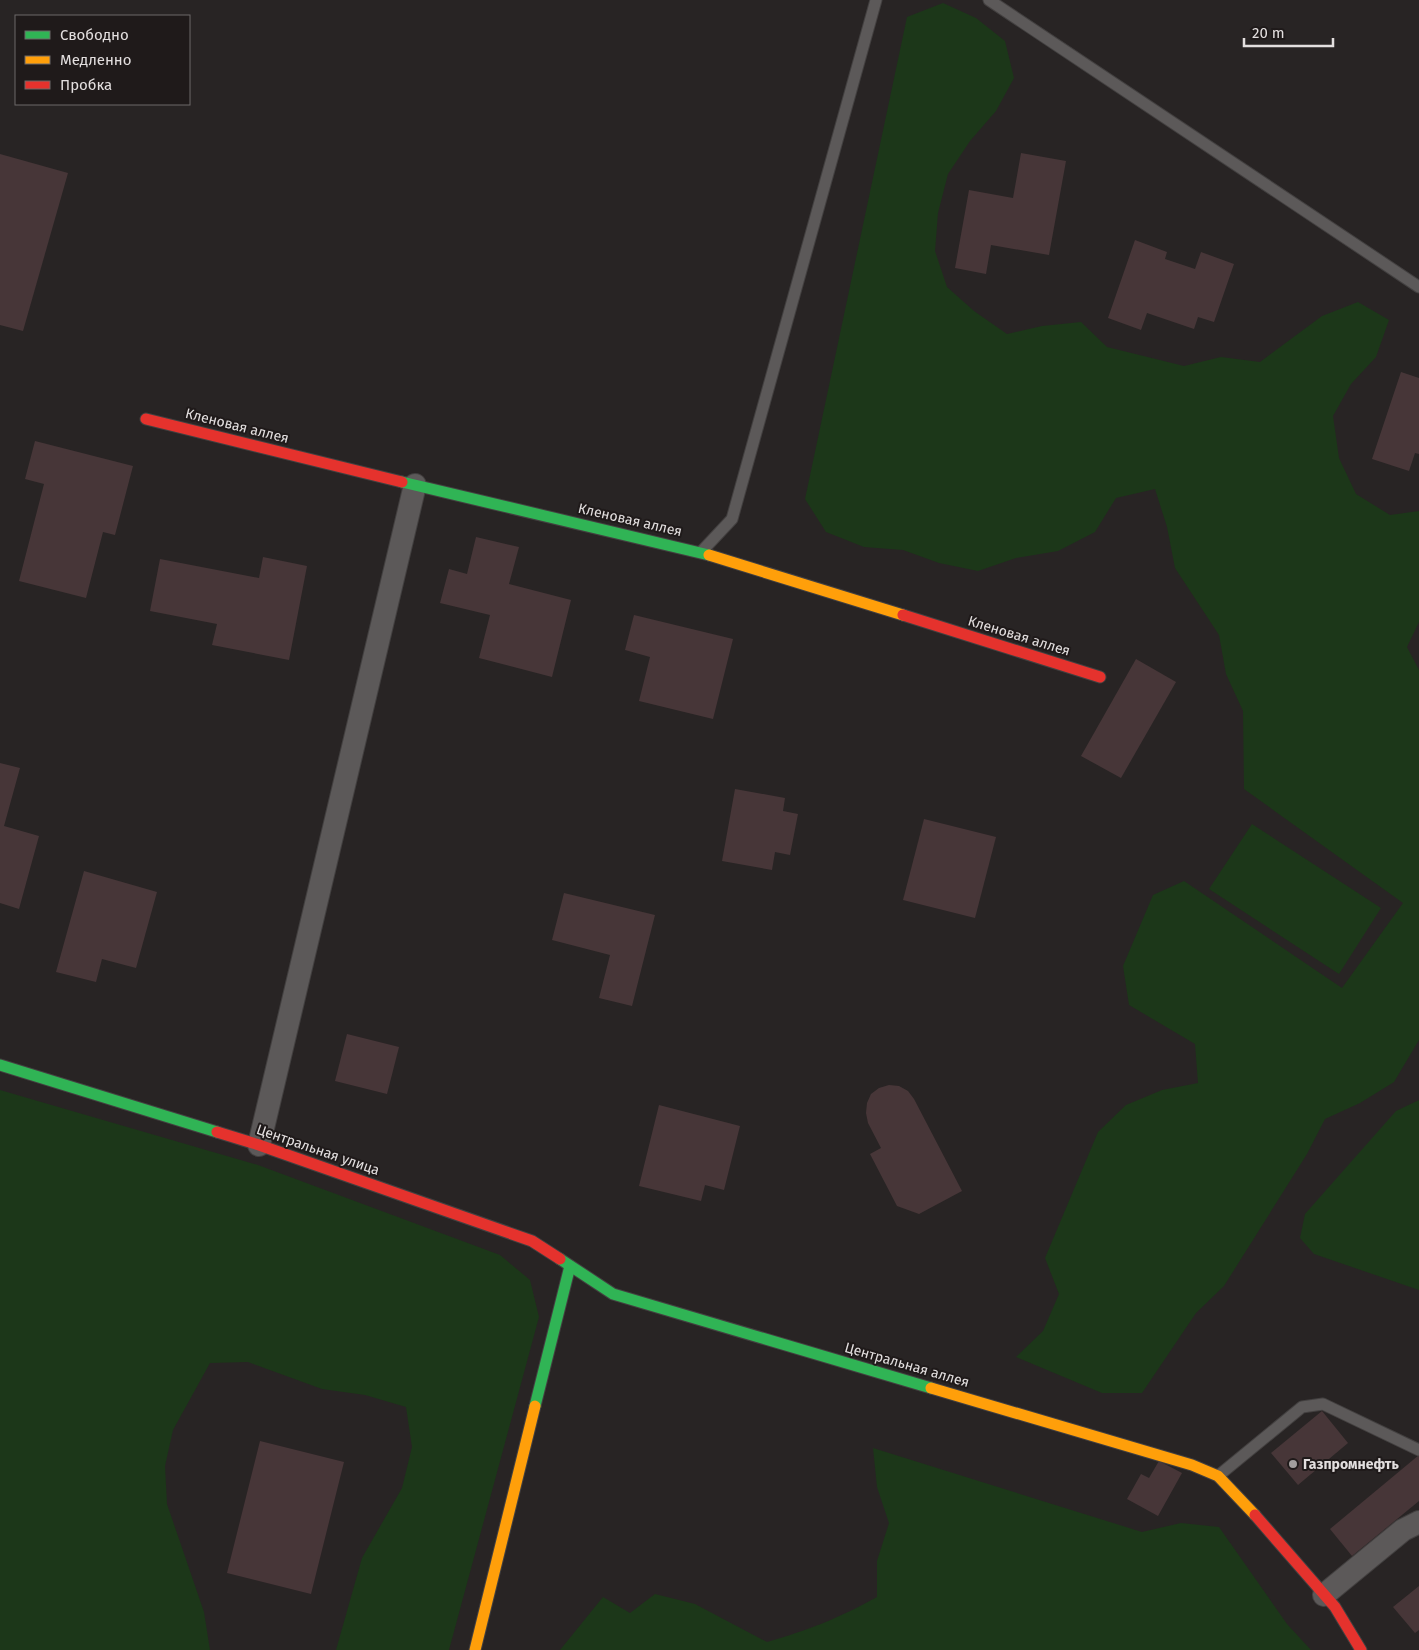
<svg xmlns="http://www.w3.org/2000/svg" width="1419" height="1650" viewBox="0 0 1419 1650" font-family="'Fira Sans',sans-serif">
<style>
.green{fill:#1c3719}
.building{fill:#473638}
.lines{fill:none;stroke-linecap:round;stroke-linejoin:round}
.lane-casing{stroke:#434040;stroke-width:13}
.street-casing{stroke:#434040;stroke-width:24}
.fast-casing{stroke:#434040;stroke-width:13}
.slow-casing{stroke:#434040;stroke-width:13}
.jam-casing{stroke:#434040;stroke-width:13}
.lane{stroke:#5c5959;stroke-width:11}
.street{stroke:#5c5959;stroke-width:22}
.fast{stroke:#30b455;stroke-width:11}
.slow{stroke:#ff9f0a;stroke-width:11}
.jam{stroke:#e5322d;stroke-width:11}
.poi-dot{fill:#a29e9e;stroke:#1f1a1a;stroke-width:2}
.labels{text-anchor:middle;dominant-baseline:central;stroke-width:4;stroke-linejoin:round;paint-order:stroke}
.street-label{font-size:14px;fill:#e3dfdf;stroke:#1f1a1a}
.poi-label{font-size:14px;font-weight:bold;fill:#e3dfdf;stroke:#1f1a1a;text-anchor:start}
</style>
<rect width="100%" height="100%" fill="#282424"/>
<!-- green -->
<g class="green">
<polygon points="943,3 976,18 1005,41 1014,78 996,111 970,141 948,174 938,213 935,251 947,287 974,311 1007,334 1042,326 1081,322 1107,347 1184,366 1221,357 1260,362 1322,316 1358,302 1389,320 1376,357 1351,384 1333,416 1339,458 1356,494 1390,515 1419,511 1419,622 1407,647 1419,670 1419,1040 1394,1082 1360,1103 1325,1119 1307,1154 1224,1286 1196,1313 1142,1393 1102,1393 1016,1357 1043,1331 1059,1294 1045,1258 1098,1132 1126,1105 1162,1090 1198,1083 1195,1044 1129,1005 1123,966 1153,895 1184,881 1342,988 1403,903 1244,789 1243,711 1226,674 1219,635 1175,568 1167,527 1155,489 1116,498 1095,532 1058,551 1016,558 978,571 939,563 903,550 864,547 826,532 805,499 907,17"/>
<polygon points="1252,824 1381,908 1339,974 1209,889"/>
<polygon points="0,1090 258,1165 500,1255 530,1280 539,1317 449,1650 336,1650 362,1558 402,1488 412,1447 406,1407 365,1395 322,1389 248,1362 210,1363 173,1430 165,1466 167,1504 204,1612 210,1650 0,1650"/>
<polygon points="1419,1100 1419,1290 1314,1254 1300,1238 1305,1214 1396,1111"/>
<path d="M 873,1448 L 1142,1532 L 1181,1523 L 1219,1527 L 1287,1624 L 1311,1650 L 560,1650 L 603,1597 L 630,1613 L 655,1594 L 695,1604 L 767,1642 C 809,1630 839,1618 877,1597 L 877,1561 L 889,1523 L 877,1487 Z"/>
</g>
<!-- building -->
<g class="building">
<polygon points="1021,153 1066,161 1049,255 991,245 986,274 955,268 969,190 1013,198"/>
<polygon points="0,154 68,173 23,331 0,325"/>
<polygon points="1135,240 1167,252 1165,259 1195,269 1201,252 1234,264 1214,322 1198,317 1194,329 1147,313 1141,330 1108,318"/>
<polygon points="1401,372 1419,378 1419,454 1415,453 1409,471 1372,459"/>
<polygon points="35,441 133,466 115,535 103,532 86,598 19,581 44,484 25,479"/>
<polygon points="476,537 519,547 509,584 571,600 552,677 479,658 490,615 440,603 449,569 467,574"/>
<polygon points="263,557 307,566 289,660 212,645 217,624 150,611 160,559 259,578"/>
<polygon points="634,615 733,639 713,719 639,701 650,657 625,650"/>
<polygon points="1136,659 1176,682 1121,778 1081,756"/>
<polygon points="0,763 20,768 4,826 39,836 19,909 0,903"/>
<polygon points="735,789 785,798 783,811 798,814 790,855 775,852 772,870 722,861"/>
<polygon points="924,819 996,837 975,918 903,900"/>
<polygon points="84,871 157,892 136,968 102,959 96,982 56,972"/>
<polygon points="564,893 655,915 632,1006 599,998 610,955 552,940"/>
<polygon points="347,1034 399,1047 387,1094 335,1081"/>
<polygon points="889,1085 899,1086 908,1091 914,1099 962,1191 919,1214 897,1206 870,1154 881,1148 868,1123 866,1113 867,1103 871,1094 879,1088"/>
<polygon points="659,1105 740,1126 724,1190 705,1185 701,1201 639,1186"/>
<polygon points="1322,1411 1348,1443 1298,1485 1271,1453"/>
<polygon points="260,1441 344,1462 311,1594 227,1573"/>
<polygon points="1419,1455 1419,1501 1352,1556 1330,1529"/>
<polygon points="1159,1461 1182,1473 1158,1516 1127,1499 1141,1474 1149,1478"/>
<polygon points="1419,1586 1419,1630 1415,1633 1393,1607"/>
</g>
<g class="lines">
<!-- lane casing -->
<g class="lane-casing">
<g id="lane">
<polyline points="989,0 1419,287"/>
<polyline points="702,551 732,519 876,0"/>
<polyline points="1218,1476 1302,1407 1323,1404 1419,1450"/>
</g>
</g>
<!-- street casing -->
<g class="street-casing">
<g id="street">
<polyline points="259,1145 415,485"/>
<polyline points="1324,1595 1403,1530 1419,1522"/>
</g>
</g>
<!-- fast casing -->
<g class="fast-casing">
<g id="fast">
<polyline points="402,482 709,555"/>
<polyline points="0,1065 217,1132"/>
<polyline points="560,1259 613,1294 931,1388"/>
<polyline points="535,1406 570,1266"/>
</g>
</g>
<!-- slow casing -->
<g class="slow-casing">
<g id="slow">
<polyline points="709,555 903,615"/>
<polyline points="931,1388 1192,1465 1218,1476 1255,1515"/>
<polyline points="475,1650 535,1406"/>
</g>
</g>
<!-- jam casing -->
<g class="jam-casing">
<g id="jam">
<polyline points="146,419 402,482"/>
<polyline points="903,615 1100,677"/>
<polyline points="217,1132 259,1145 532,1241 560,1259"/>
<polyline points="1255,1515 1335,1607 1361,1650"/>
</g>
</g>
<!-- lane -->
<use href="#lane" class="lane"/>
<!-- street -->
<use href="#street" class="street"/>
<!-- fast -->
<use href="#fast" class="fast"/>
<!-- slow -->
<use href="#slow" class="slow"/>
<!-- jam -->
<use href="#jam" class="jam"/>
</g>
<!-- markers -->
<circle class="poi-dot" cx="1293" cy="1464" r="5"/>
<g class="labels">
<!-- street labels -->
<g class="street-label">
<text transform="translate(237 426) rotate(14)">Кленовая аллея</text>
<text transform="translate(630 520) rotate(13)">Кленовая аллея</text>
<text transform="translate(1019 636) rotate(17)">Кленовая аллея</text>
<text transform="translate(318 1150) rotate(19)">Центральная улица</text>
<text transform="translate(907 1365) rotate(16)">Центральная аллея</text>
</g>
<!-- poi labels -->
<g class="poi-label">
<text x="1303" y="1464">Газпромнефть</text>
</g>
</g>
<!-- legend -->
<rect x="15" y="15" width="175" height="90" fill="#1f1a1a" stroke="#6d6969"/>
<rect x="25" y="31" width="25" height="8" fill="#30b455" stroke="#6d6969"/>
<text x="60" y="40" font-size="15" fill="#e3dfdf">Свободно</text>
<rect x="25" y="56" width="25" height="8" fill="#ff9f0a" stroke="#6d6969"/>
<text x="60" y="65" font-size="15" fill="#e3dfdf">Медленно</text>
<rect x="25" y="81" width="25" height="8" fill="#e5322d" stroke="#6d6969"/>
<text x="60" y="90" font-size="15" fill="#e3dfdf">Пробка</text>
<!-- scale -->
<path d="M1244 38v8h89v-8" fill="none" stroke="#e3dfdf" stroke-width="2.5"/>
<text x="1252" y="38" font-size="15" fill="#e3dfdf" stroke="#1f1a1a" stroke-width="4" paint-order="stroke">20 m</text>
</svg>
